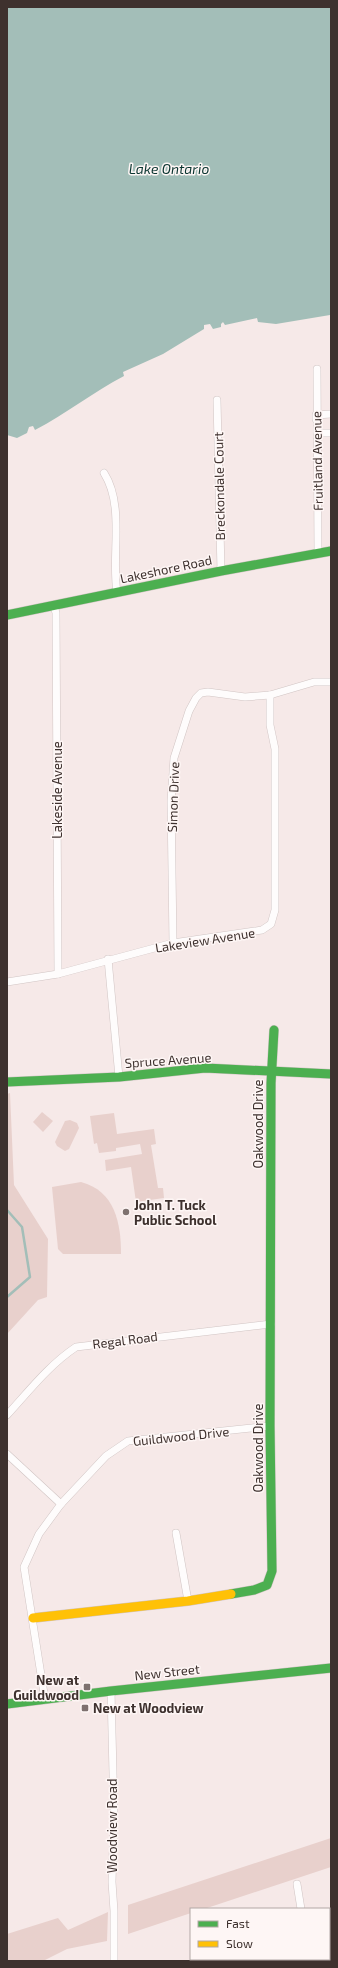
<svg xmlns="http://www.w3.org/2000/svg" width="338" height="1968" viewBox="0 0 338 1968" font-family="'Exo 2',sans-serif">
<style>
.green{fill:#e8d0cc}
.water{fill:#a3beb8}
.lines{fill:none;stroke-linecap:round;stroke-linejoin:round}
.stream{stroke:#a3beb8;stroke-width:2.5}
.street-casing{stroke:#d1c5c4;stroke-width:8}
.fast-casing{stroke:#d1c5c4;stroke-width:10}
.slow-casing{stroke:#d1c5c4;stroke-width:10}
.street{stroke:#fefcfc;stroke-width:7}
.fast{stroke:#4caf50;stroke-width:9}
.slow{stroke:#ffc107;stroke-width:9}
.poi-dot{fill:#7e716f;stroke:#fef6f5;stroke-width:1.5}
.labels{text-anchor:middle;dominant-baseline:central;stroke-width:3;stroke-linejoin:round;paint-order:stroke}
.street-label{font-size:13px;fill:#3e312e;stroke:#fef6f5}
.poi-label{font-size:13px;font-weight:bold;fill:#3e312e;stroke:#fef6f5;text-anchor:start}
.water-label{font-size:14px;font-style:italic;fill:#0a3530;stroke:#fef6f5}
</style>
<rect width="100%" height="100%" fill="#f6e9e8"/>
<!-- green -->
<g class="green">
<polygon points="10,1093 14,1185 48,1239 47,1297 38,1300 7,1334 7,1094"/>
<polygon points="42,1112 53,1121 43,1132 33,1122"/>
<polygon points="114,1113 117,1134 154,1129 156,1144 151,1145 158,1188 163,1188 164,1198 136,1202 131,1167 106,1171 105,1160 142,1154 140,1144 116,1148 116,1151 99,1153 97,1143 94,1144 90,1116"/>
<polygon points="70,1120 77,1123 79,1128 69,1149 65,1151 57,1146 55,1142 65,1121"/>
<path d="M 81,1182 C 115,1191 121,1223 121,1254 L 63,1254 L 58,1249 L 52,1187 Z"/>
<polygon points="331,1838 331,1867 204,1909 191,1909 191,1913 128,1934 128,1905"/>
<polygon points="108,1912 107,1941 67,1949 43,1961 7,1961 7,1934 58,1918 68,1930"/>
</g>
<!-- water -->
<path class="water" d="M 7,7 L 331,7 L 331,313 L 330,315 L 276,324 L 258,322 L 257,318 L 225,325 L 223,322 L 221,324 L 221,327 L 213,329 L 210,324 L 204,325 L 204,329 L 163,354 L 123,372 L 124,376 C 93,392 66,414 35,430 L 33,426 L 29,427 L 27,433 L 17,438 L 7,435 Z"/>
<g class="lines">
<!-- stream -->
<polyline class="stream" points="7,1210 22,1227 30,1277 7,1297"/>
<!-- street casing -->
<g class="street-casing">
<g id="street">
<polyline points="317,369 318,553"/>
<polyline points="217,400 221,571"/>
<polyline points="316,419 316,415 331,414"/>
<polyline points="317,430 317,433 331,433"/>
<path d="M 104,473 C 125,506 111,555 117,593"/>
<polyline points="54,606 56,613 58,974"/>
<polyline points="173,943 171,801 174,758 189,711 196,698 201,693 208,692 245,697 270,695 314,682 331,682"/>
<polyline points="108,959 119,1077"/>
<polyline points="7,982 58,974 173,943 262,930 271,924 275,910 275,749 270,725 270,695"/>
<path d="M 7,1415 C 29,1391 49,1365 76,1347 L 271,1324"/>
<polyline points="7,1454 61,1504"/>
<polyline points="176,1533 188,1601"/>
<polyline points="111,1691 114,1814 112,1882 114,1911 114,1961"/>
<polyline points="45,1700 24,1567 39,1534 61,1504 106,1456 128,1441 270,1426"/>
<polyline points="297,1884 301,1909"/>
<polyline points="329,1918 331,1917"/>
<polyline points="206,1959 206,1961"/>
<polyline points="303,1961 303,1959"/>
</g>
</g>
<!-- fast casing -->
<g class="fast-casing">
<g id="fast">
<polyline points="7,615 221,571 331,551"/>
<polyline points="7,1082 119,1077 205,1068 331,1074"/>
<polyline points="231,1594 254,1590 267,1585 272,1571 270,1426 271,1083 274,1030"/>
<polyline points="7,1704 111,1691 331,1668"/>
</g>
</g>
<!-- slow casing -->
<g class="slow-casing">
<polyline id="slow" points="33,1618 188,1601 231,1594"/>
</g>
<!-- street -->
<use href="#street" class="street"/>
<!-- fast -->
<use href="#fast" class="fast"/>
<!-- slow -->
<use href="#slow" class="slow"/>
</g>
<!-- markers -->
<g class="poi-dot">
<circle cx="126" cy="1212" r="4"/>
<rect x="83" y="1683" width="8" height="8" rx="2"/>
<rect x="81" y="1704" width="8" height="8" rx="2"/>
</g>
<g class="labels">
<!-- street labels -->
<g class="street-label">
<text transform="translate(317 461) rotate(-91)">Fruitland Avenue</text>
<text transform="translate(219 486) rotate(-91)">Breckondale Court</text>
<text transform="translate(166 569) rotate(-12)">Lakeshore Road</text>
<text transform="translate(57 790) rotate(-90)">Lakeside Avenue</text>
<text transform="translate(173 797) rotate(-88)">Simon Drive</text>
<text transform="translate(205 940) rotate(-9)">Lakeview Avenue</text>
<text transform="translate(168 1060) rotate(-4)">Spruce Avenue</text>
<text transform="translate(258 1124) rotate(-90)">Oakwood Drive</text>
<text transform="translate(125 1340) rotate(-7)">Regal Road</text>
<text transform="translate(181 1436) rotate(-6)">Guildwood Drive</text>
<text transform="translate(258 1448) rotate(-90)">Oakwood Drive</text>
<text transform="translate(167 1672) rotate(-6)">New Street</text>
<text transform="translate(112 1826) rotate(-90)">Woodview Road</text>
</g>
<!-- poi labels -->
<g class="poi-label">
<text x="134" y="1205">John T. Tuck<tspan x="134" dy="15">Public School</tspan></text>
<text x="79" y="1680" text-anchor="end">New at<tspan x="79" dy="15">Guildwood</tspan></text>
<text x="93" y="1708">New at Woodview</text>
</g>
<!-- water labels -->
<g class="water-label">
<text x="169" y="168">Lake Ontario</text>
</g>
</g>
<!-- border -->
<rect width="338" height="1968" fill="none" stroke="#3e312e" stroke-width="16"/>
<!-- legend -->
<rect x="190" y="1908" width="140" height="52" fill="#fef6f5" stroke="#b1a7a5"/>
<rect x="198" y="1921" width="20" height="6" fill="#4caf50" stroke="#b1a7a5"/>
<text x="226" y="1928" font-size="12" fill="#3e312e">Fast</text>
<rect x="198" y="1941" width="20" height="6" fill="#ffc107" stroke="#b1a7a5"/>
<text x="226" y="1948" font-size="12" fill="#3e312e">Slow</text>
</svg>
